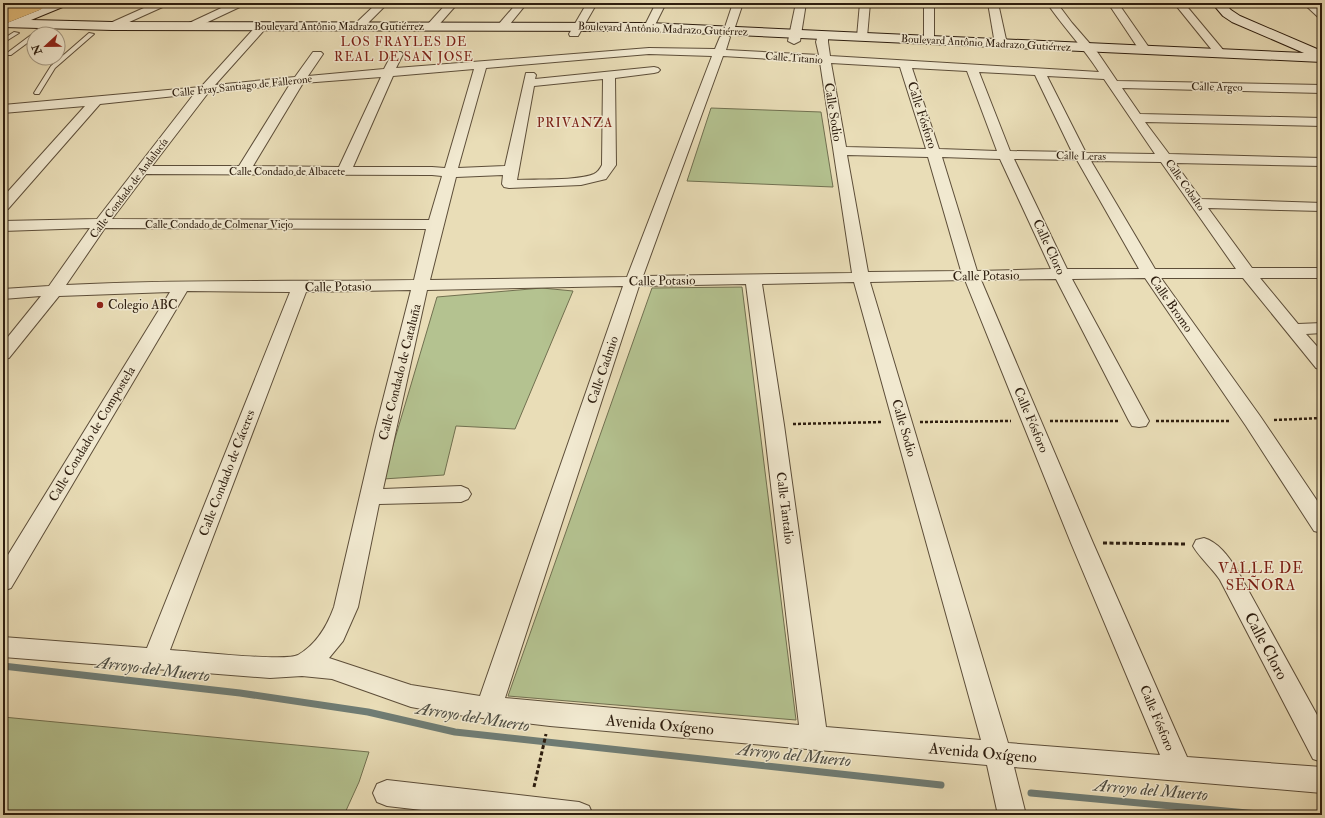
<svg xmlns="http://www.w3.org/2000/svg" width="1325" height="818" viewBox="0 0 1325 818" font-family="'IM FELL Double Pica',serif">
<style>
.green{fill:#b4c290;stroke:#717050}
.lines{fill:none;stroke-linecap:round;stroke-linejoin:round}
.stream{stroke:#6f7c74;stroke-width:7}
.lane-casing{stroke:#5d4e39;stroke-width:2}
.street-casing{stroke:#5d4e39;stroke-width:2}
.secondary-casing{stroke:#2e1e0f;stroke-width:2}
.primary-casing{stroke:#2e1e0f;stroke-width:2}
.path-far1{stroke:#2e1e0f;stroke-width:2.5;stroke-dasharray:3 2;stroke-linecap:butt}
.path{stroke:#2e1e0f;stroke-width:3;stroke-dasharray:4 2.5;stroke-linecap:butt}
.lane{fill:#f1e9d0;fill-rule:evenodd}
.street{fill:#f1e9d0;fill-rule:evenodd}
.secondary{fill:#f1e9d0;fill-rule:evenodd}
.primary{fill:#e4be7c;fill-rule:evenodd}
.primary-bridge-casing{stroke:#2e1e0f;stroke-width:14;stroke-linecap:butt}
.primary-bridge{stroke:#e4be7c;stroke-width:14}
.poi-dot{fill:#8f2418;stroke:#f1e9d0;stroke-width:1.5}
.labels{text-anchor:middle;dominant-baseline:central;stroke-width:3;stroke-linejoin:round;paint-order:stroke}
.far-street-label{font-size:11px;fill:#2e1e0f;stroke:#f1e9d0}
.far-quarter-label{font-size:13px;letter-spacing:1px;fill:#7a1f14;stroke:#f1e9d0}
.street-label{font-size:13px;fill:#2e1e0f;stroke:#f1e9d0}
.poi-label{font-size:13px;fill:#2e1e0f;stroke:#f1e9d0;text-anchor:start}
.quarter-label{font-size:15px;letter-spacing:1px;fill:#7a1f14;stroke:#f1e9d0}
.near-street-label{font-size:16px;fill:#2e1e0f;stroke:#f1e9d0}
.near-water-label{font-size:17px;font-style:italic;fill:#4e4d42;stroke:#f1e9d0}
</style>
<rect width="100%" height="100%" fill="#e9ddb7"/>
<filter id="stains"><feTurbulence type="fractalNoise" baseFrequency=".005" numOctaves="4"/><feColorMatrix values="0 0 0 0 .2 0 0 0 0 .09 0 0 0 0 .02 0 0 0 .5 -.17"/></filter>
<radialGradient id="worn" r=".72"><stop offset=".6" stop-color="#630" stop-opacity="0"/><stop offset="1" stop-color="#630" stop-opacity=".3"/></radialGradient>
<!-- green -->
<g class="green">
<polygon points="711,108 821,112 833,187 687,181"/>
<polygon points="742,287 796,720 508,696 652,288"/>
<polygon points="542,288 573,291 515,429 456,426 444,475 383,479 437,297"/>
<polygon points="3,717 369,752 359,782 344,815 3,815"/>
</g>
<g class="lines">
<!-- stream -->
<g class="stream">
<polyline points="3,666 240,693 368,712 455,732 941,785"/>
<polyline points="1031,793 1269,815"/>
</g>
<!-- lane casing -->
<g class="lane-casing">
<g id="lane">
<polygon points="14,32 19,33 3,43 3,39"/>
<polygon points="35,32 38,34 34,34 34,38 11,55 7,55 7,53"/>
<polygon points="89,33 94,34 55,68 39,94 35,94 34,93 51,66"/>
</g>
</g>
<!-- street casing -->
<g class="street-casing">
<g id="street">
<polygon points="155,3 168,3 167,5 116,28 108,28 107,26 108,24"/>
<polygon points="232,3 245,3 244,5 195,28 187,28 186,26 187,24"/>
<polygon points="377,3 388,3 363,28 355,28 354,26 355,24"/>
<polygon points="447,3 458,3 436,28 428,28 427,26 428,24"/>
<polygon points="517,3 527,3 506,29 498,29 497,27 498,25"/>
<polygon points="587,3 597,3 578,36 570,36 569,34"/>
<polygon points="656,3 666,3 653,29 645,29 644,27"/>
<polygon points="733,3 743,3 734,30 729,33 724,30"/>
<polygon points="796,3 806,3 800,41 794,44 788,41"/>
<polygon points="860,3 870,3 867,37 862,40 857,37"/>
<polygon points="924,3 934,3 934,40 929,43 924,40"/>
<polygon points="988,3 998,3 1007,44 1005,46 1001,47 995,44"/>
<path d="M 1047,3 L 1057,3 L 1072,23 L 1098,53 L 1117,81 L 1322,85 L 1322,93 L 1122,88 L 1140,114 L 1322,118 L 1322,126 L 1145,122 L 1169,154 L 1322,158 L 1322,166 L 1175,163 L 1201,199 L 1322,203 L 1322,211 L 1208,208 L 1252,268 L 1322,268 L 1322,278 L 1260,278 L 1298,324 L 1322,323 L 1322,333 L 1306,334 L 1322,352 L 1322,370 L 1316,368 L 1243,278 L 1161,278 L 1260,416 L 1322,508 L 1322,533 L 1314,531 L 1246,426 L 1145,278 L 1072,279 L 1149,421 L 1146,426 L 1139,427 L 1132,426 L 1129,421 L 1056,279 L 981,280 L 1093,543 L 1187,757 L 1322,767 L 1322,793 L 1014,767 L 1026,815 L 998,815 L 987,765 L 550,726 L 449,714 L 411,707 L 332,679 L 302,676 L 270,678 L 3,657 L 3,637 L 147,648 L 290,292 L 187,291 L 11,588 L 3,591 L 3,563 L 170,292 L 59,296 L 9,358 L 3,359 L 3,343 L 41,296 L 3,299 L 3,289 L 49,286 L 90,228 L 3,231 L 3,221 L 97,219 L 194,94 L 100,104 L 8,209 L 3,210 L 3,197 L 85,106 L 3,113 L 3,105 L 201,87 L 258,24 L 262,23 L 267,26 L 266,28 L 215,85 L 295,77 L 313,52 L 321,52 L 323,54 L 308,76 L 384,69 L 393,52 L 401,52 L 403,54 L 396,68 L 649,48 L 715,49 L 720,37 L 725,34 L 730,37 L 726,50 L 819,55 L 816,42 L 818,35 L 823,32 L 828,35 L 828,42 L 830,56 L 1099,72 C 1084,48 1063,27 1047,3 ZM 649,54 L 712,56 L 627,277 L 430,280 L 456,177 L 503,175 L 502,184 L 504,187 L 509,188 L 581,185 L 606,179 L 616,165 L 615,78 L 654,73 L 658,72 L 660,70 L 658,68 L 654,67 L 535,79 L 536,75 L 534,73 L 526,73 L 505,166 L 458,168 L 486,68 ZM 723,56 L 820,62 L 852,273 L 643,276 ZM 831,63 L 900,67 L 926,149 L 846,147 ZM 912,68 L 967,71 L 997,151 L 939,149 ZM 474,69 L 445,168 L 432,167 L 353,167 L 393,76 ZM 979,72 L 1035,75 L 1072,152 L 1010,151 ZM 1047,76 L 1104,79 L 1155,154 L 1086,153 ZM 381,77 L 339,167 L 253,166 L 303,83 ZM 603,79 L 602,165 C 600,169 598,172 594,174 C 578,181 535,179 517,180 L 534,86 ZM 290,84 L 239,166 L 152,166 L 208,93 ZM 847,155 L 928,157 L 961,271 L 868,272 ZM 942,157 L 1000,159 L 1051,269 L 977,271 ZM 1014,159 L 1077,160 L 1139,269 L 1067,269 ZM 1091,161 L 1161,162 L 1236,269 L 1155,269 ZM 146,174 L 432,175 L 442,176 L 429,220 L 112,219 ZM 105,228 L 426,229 L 414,280 C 298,282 182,279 66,285 ZM 965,280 L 1071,543 L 1160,755 L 1008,743 L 870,282 ZM 854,282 L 981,740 L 826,727 L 784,425 L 762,284 ZM 746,284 L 764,425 L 799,725 L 505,698 L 639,286 ZM 623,286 L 480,696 L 411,685 L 329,658 L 343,641 L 358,607 L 379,504 L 461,502 L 468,499 L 471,494 L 468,489 L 461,486 L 383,489 L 427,290 ZM 411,290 L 375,431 L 334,607 C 327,626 317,644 298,655 C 285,662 191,651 170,650 L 306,292 Z"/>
<polygon points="1108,3 1118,3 1150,49 1148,51 1140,51"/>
<polygon points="1174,3 1184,3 1224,51 1226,53 1224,55 1216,55"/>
<polygon points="1303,3 1314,3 1322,10 1322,18 1318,17"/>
<path d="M 1204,538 C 1218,542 1228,556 1236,568 L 1322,724 L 1322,762 L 1313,759 L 1220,580 C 1212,568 1200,558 1193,546 L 1196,540 Z"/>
<polygon points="387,780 579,802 589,806 593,815 465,815 387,806 377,802 373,793 377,784"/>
</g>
</g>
<!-- secondary casing -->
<g class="secondary-casing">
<polygon id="secondary" points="51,3 67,3 65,6 31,20 112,22 649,23 1304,53 1232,22 1223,16 1212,3 1224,3 1231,10 1240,16 1317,49 1319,52 1317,54 1322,54 1322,62 649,31 112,30 3,27 3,19 13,20"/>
</g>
<!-- primary casing -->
<g class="primary-casing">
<polygon id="primary" points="3,3 16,3 14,6 3,10"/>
</g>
<!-- path-far1 -->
<g class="path-far1">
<polyline points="1274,420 1322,418"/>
<polyline points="1050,421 1119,421"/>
<polyline points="1156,421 1231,421"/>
<polyline points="920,422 1011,421"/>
<polyline points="793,424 883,422"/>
</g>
<!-- path -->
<g class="path">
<polyline points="1103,543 1186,544"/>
<polyline points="534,787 546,734"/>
</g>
<!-- lane -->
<use href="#lane" class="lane"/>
<!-- street -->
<use href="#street" class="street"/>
<!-- secondary -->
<use href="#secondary" class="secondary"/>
<!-- primary -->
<use href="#primary" class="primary"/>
<!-- primary-bridge casing -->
<g class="primary-bridge-casing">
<polyline id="primary-bridge" points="3,17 38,3"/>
</g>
<!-- primary-bridge -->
<use href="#primary-bridge" class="primary-bridge"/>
</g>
<!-- markers -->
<circle class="poi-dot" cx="100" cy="305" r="4"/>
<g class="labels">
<!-- far-street labels -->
<g class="far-street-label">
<text x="339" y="26">Boulevard Antônio Madrazo Gutiérrez</text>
<text transform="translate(663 29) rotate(2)">Boulevard Antônio Madrazo Gutiérrez</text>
<text transform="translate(986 43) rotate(3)">Boulevard Antônio Madrazo Gutiérrez</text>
<text transform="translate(794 58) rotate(4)">Calle Titanio</text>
<text transform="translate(242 86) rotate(-6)">Calle Fray Santiago de Fallerone</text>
<text transform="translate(1217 87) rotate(1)">Calle Argeo</text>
<text transform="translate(1081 156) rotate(1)">Calle Leras</text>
<text x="287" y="171">Calle Condado de Albacete</text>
<text transform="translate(1185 185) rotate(55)">Calle Cobalto</text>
<text transform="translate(129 188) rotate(-53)">Calle Condado de Andalucía</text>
<text x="219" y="224">Calle Condado de Colmenar Viejo</text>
</g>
<!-- far-quarter labels -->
<g class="far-quarter-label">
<text x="404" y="42">LOS FRAYLES DE<tspan x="404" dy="15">REAL DE SAN JOSE</tspan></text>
<text x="575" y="123">PRIVANZA</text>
</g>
<!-- street labels -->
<g class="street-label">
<text transform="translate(833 112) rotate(81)">Calle Sodio</text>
<text transform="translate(922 115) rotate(72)">Calle Fósforo</text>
<text transform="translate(1049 247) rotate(65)">Calle Cloro</text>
<text transform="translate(986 276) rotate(-1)">Calle Potasio</text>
<text transform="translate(662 281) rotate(-1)">Calle Potasio</text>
<text transform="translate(338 287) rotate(-1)">Calle Potasio</text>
<text transform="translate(1171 304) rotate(55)">Calle Bromo</text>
<text transform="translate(603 370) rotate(-71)">Calle Cadmio</text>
<text transform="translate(400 372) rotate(-76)">Calle Condado de Cataluña</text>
<text transform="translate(1031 420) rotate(67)">Calle Fósforo</text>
<text transform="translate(904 428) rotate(74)">Calle Sodio</text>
<text transform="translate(92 434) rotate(-59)">Calle Condado de Compostela</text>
<text transform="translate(227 473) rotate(-69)">Calle Condado de Cáceres</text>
<text transform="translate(785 508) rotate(83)">Calle Tantalio</text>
<text transform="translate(1157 718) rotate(67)">Calle Fósforo</text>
</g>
<!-- poi labels -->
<g class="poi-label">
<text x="108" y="305">Colegio ABC</text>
</g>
<!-- quarter labels -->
<g class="quarter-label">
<text x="1261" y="568">VALLE DE<tspan x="1261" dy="17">SEÑORA</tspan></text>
</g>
<!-- near-street labels -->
<g class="near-street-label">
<text transform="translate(1266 646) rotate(62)">Calle Cloro</text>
<text transform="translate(660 725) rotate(5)">Avenida Oxígeno</text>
<text transform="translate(983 753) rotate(5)">Avenida Oxígeno</text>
</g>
<!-- near-water labels -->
<g class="near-water-label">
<text transform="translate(153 669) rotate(7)">Arroyo del Muerto</text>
<text transform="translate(473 717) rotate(9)">Arroyo del Muerto</text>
<text transform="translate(794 755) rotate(6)">Arroyo del Muerto</text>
<text transform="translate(1151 790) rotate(5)">Arroyo del Muerto</text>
</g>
</g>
<!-- margin -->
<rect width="1325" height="818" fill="none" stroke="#e9ddb7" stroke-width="16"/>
<rect x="4" y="4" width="1317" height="810" fill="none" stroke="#2e1e0f" stroke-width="2"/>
<rect x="8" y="8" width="1309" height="802" fill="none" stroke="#2e1e0f"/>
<!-- north arrow -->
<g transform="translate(46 46) rotate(248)"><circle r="19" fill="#f1e9d0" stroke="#a39883"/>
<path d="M0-3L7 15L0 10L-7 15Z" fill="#8f2418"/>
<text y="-6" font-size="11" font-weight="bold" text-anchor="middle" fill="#2e1e0f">N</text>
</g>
<rect width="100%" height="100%" filter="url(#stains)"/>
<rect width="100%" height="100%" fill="url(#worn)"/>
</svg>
